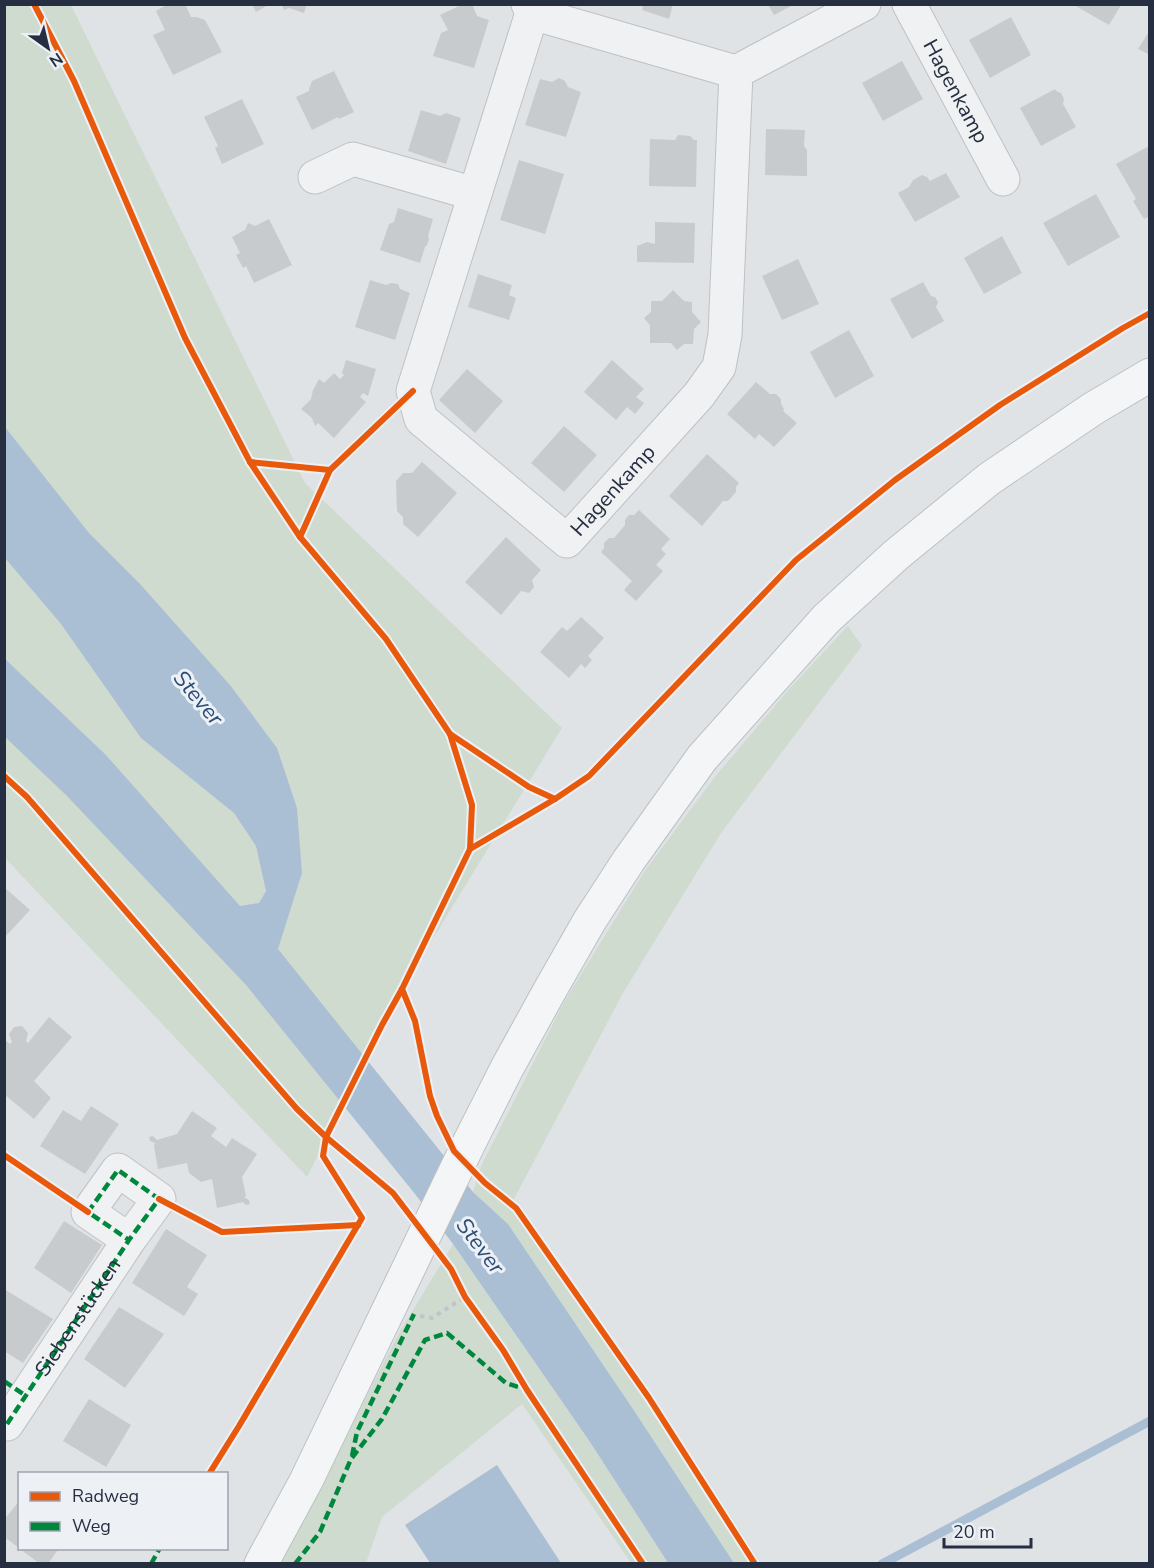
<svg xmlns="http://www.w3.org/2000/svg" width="1154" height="1568" viewBox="0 0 1154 1568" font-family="'Nunito Sans',sans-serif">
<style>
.green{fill:#d0dbd0}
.water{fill:#abbfd4}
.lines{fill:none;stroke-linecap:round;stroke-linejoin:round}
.stream{stroke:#abbfd4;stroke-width:9}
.building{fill:#c8cbce}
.minor-casing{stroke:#bec1c4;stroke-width:35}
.major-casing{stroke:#bcc0c4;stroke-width:35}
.path{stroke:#c2c4c9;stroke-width:4;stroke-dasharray:4.5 4.5;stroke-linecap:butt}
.minor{stroke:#f0f1f3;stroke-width:33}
.major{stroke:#f4f5f6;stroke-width:33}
.quiet{stroke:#00873e;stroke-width:4.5;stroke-dasharray:9 4.5;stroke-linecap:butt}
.cycleway-casing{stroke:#edf1f6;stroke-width:10}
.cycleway{stroke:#e8590c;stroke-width:6}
.labels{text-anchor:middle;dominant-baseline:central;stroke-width:6;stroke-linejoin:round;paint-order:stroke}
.street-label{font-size:21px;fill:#252f41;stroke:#edf1f6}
.water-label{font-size:22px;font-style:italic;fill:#2b4e79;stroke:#edf1f6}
</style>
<rect width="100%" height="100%" fill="#e0e3e6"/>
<!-- green -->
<g class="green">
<polygon points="5,5 71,5 305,483 562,728 402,989 307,1177 5,858"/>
<polygon points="848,626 862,646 721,833 623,993 514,1199 653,1395 761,1563 734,1563 633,1409 508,1224 473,1192 481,1166 564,1002 644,872 714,778 789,689"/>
<polygon points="453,1244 590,1442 668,1563 631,1563 522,1404 382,1517 366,1563 280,1564 399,1333"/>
</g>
<!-- water -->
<g class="water">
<polygon points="5,427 89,533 140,584 230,685 277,748 297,808 302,873 278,949 473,1192 508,1224 633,1409 734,1563 668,1563 590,1442 453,1244 415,1194 246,985 66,795 5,737 4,658 105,754 240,906 259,903 266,891 256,846 234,813 141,738 61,624 5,558"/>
<polygon points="497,1465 561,1563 430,1563 405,1525"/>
</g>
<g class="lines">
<!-- stream -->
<polyline class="stream" points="882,1564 1150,1421"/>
</g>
<!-- building -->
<g class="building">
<polygon points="168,4 185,4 191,17 197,17 205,20 222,52 173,75 153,35 165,30 156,11"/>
<polygon points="252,4 270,4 256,12"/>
<polygon points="282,4 307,4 304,13 289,8 284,10"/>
<polygon points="463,4 472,4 477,16 489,20 474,68 433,56 441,33 448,30 440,15"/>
<polygon points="638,4 673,4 669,19 642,10 643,7"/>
<polygon points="768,5 793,5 774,15"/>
<polygon points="1074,5 1121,5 1109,25"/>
<polygon points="1011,17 1031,55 990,78 969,40"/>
<polygon points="1150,30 1150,55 1138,49"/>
<polygon points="902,61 923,99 883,121 862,83"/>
<polygon points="334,71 354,112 339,119 338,117 312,130 296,97 309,91 309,89 312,81"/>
<polygon points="559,78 565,81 568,87 581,92 566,137 525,125 540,79 552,82"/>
<polygon points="1055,89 1056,91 1061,93 1064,99 1063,104 1076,127 1041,146 1020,108"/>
<polygon points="242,99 264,144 222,164 215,148 218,146 204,117"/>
<polygon points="421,110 440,116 446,113 461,118 446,164 408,151"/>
<polygon points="766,129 805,130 804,146 807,150 807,176 765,175"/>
<polygon points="678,135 690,136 694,140 697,140 696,187 649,186 650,139 675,140"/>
<polygon points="1147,147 1150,152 1150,216 1144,219 1133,201 1136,199 1116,164"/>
<polygon points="519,160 564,174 545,234 500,220"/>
<polygon points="946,173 960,197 915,222 898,193 909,187 913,180 922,175 927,177 930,181"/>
<polygon points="1096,194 1120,237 1068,266 1043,223"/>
<polygon points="398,208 433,219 428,236 429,239 427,245 425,247 420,263 380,250 389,224 394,222"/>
<polygon points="269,219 292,265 254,283 246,266 243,268 236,255 240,253 232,237 245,230 248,223 255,226"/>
<polygon points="655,222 695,223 694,263 637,262 637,246 647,242 655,244"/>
<polygon points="1002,236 1022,273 984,294 964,258"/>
<polygon points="798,259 819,304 782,320 762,276"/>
<polygon points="478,274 512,285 509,295 516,298 509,320 468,307"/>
<polygon points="370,280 386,285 391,283 398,284 400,289 410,293 395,340 355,327"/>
<polygon points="923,282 931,296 935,297 938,302 936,307 944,321 912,339 890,299"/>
<polygon points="673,290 684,301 692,302 692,312 701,322 694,329 693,344 684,344 677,350 671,343 650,343 650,325 644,318 651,312 651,301 662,301"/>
<polygon points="849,330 874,376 835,398 810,352"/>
<polygon points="346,360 376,369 368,396 363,393 360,397 366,402 334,438 318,423 315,426 312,418 301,409 311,399 313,390 319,379 324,383 334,373 340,379 344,375 342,373"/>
<polygon points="612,360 644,389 636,397 644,403 635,414 627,407 616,420 584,392"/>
<polygon points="467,369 503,401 475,433 439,400"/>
<polygon points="756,382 770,394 776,394 781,399 781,404 784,409 783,411 797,423 774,447 759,434 755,439 727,414"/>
<polygon points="564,426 597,455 564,492 531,463"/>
<polygon points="707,454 739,483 736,487 736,492 728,501 723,501 702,526 669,496"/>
<polygon points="422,462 457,493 418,537 403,524 403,517 397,511 396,481 403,473 412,473"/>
<polygon points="639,510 670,539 661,549 666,554 656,565 663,571 636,601 624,590 632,581 601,552 604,548 604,543 609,538 614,538 625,525 625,520 629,515 634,515"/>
<polygon points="506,537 541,570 532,580 534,587 529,593 521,591 501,615 465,582"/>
<polygon points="581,617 604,638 588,656 592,660 585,668 581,664 569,678 540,652 562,627 567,631"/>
<polygon points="4,887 30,910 4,938"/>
<polygon points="49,1017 72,1037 34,1081 51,1098 34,1119 4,1094 4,1039 10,1044 12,1042 9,1034 14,1027 22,1026 28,1033 26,1041 28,1043"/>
<polygon points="91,1106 119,1124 85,1174 40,1146 63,1110 81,1121"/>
<polygon points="192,1111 217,1128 211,1136 226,1147 232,1138 257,1154 242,1177 246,1196 244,1197 249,1200 250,1204 246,1205 243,1202 217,1208 212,1179 201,1182 189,1173 187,1163 158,1169 154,1146 155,1143 150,1141 149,1137 153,1136 157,1140 177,1134"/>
<polygon points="64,1221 102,1245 71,1293 34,1268"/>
<polygon points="166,1229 207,1255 187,1287 198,1294 184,1316 132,1283"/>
<polygon points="4,1289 53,1319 23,1363 4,1351"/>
<polygon points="119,1307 164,1334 125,1388 84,1359"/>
<polygon points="89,1399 131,1425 106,1467 63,1441"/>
<polygon points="20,1500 20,1548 59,1548 48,1564 40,1564 7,1539 4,1542 4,1520"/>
</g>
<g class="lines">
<!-- minor casing -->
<g class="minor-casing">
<g id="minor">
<polyline points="528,4 532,13 736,72 864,4"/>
<path id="s1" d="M 909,4 L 1003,179"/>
<path id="s2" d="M 532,13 L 413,391 L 421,419 L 567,541 L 699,395 L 719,367 L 725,335 L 736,72"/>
<polyline points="315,177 353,159 475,194"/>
<polyline points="7,1424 129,1240 88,1212 118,1170 159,1199 129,1240"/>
</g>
</g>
<!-- major casing -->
<g class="major-casing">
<polyline id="major" points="261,1564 306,1481 469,1143 507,1068 550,990 590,920 629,860 702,758 826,619 896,555 989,479 1094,408 1150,375"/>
</g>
<!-- path -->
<polyline class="path" points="420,1316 432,1318 465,1297"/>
<!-- minor -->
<use href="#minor" class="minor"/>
<!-- major -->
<use href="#major" class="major"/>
<!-- quiet -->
<g class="quiet">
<polyline points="4,1381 26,1396"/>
<path id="s3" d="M 7,1424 L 129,1240 L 88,1212 L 118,1170 L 159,1199 L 129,1240"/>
<polyline points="352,1456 357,1432 414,1314"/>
<polyline points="151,1564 160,1548"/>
<polyline points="295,1564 320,1532 351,1459 382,1419 425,1340 447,1333 506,1383 527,1390"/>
</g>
<!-- cycleway casing -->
<g class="cycleway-casing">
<g id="cycleway">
<polyline points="34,4 74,81 185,338 250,462 300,537 386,639 450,734 472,805 470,849 402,989 382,1025 326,1137 323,1156 362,1218 239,1426 209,1474"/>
<polyline points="250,462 330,470 300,537"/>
<polyline points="330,470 413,391"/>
<polyline points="450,734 529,787 555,799"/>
<polyline points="4,776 27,797 297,1109 326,1137 393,1193 451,1269 465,1297 503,1350 527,1390 643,1564"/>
<polyline points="470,849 555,799 589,776 796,560 895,480 1000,405 1123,328 1150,313"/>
<polyline points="402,989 415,1021 430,1096 437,1116 454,1151 485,1183 516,1208 649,1398 755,1564"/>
<polyline points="4,1155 88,1212"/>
<polyline points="159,1199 222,1232 358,1225"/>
</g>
</g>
<!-- cycleway -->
<use href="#cycleway" class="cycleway"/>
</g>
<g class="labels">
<!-- street labels -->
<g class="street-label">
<text stroke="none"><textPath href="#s1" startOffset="99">Hagenkamp</textPath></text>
<text stroke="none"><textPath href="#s2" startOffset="684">Hagenkamp</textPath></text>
<text stroke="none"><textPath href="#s3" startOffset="128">Siebenstücken</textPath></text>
</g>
<!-- water labels -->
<g class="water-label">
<text transform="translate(198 698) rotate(50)">Stever</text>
<text transform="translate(480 1246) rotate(53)">Stever</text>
</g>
</g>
<!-- border -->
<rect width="1154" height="1568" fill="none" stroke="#252f41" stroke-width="12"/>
<!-- legend -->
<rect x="18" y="1472" width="210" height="78" fill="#edf1f6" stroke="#9da3ae" stroke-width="1.5"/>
<rect x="30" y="1492" width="30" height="9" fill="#e8590c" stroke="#9da3ae" stroke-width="1.5"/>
<text x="72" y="1502" font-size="18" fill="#252f41">Radweg</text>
<rect x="30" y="1522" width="30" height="9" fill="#00873e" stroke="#9da3ae" stroke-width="1.5"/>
<text x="72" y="1532" font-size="18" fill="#252f41">Weg</text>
<!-- north arrow -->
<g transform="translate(48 48) rotate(146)" stroke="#edf1f6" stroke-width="4.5" paint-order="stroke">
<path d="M0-4.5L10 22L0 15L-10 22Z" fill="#252f41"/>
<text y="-9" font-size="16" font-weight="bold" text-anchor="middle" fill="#252f41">N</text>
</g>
<!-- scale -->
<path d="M944 1538v9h87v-9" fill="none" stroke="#252f41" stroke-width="3"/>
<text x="953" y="1538" font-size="18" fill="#252f41" stroke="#edf1f6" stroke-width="4.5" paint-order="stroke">20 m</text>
</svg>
